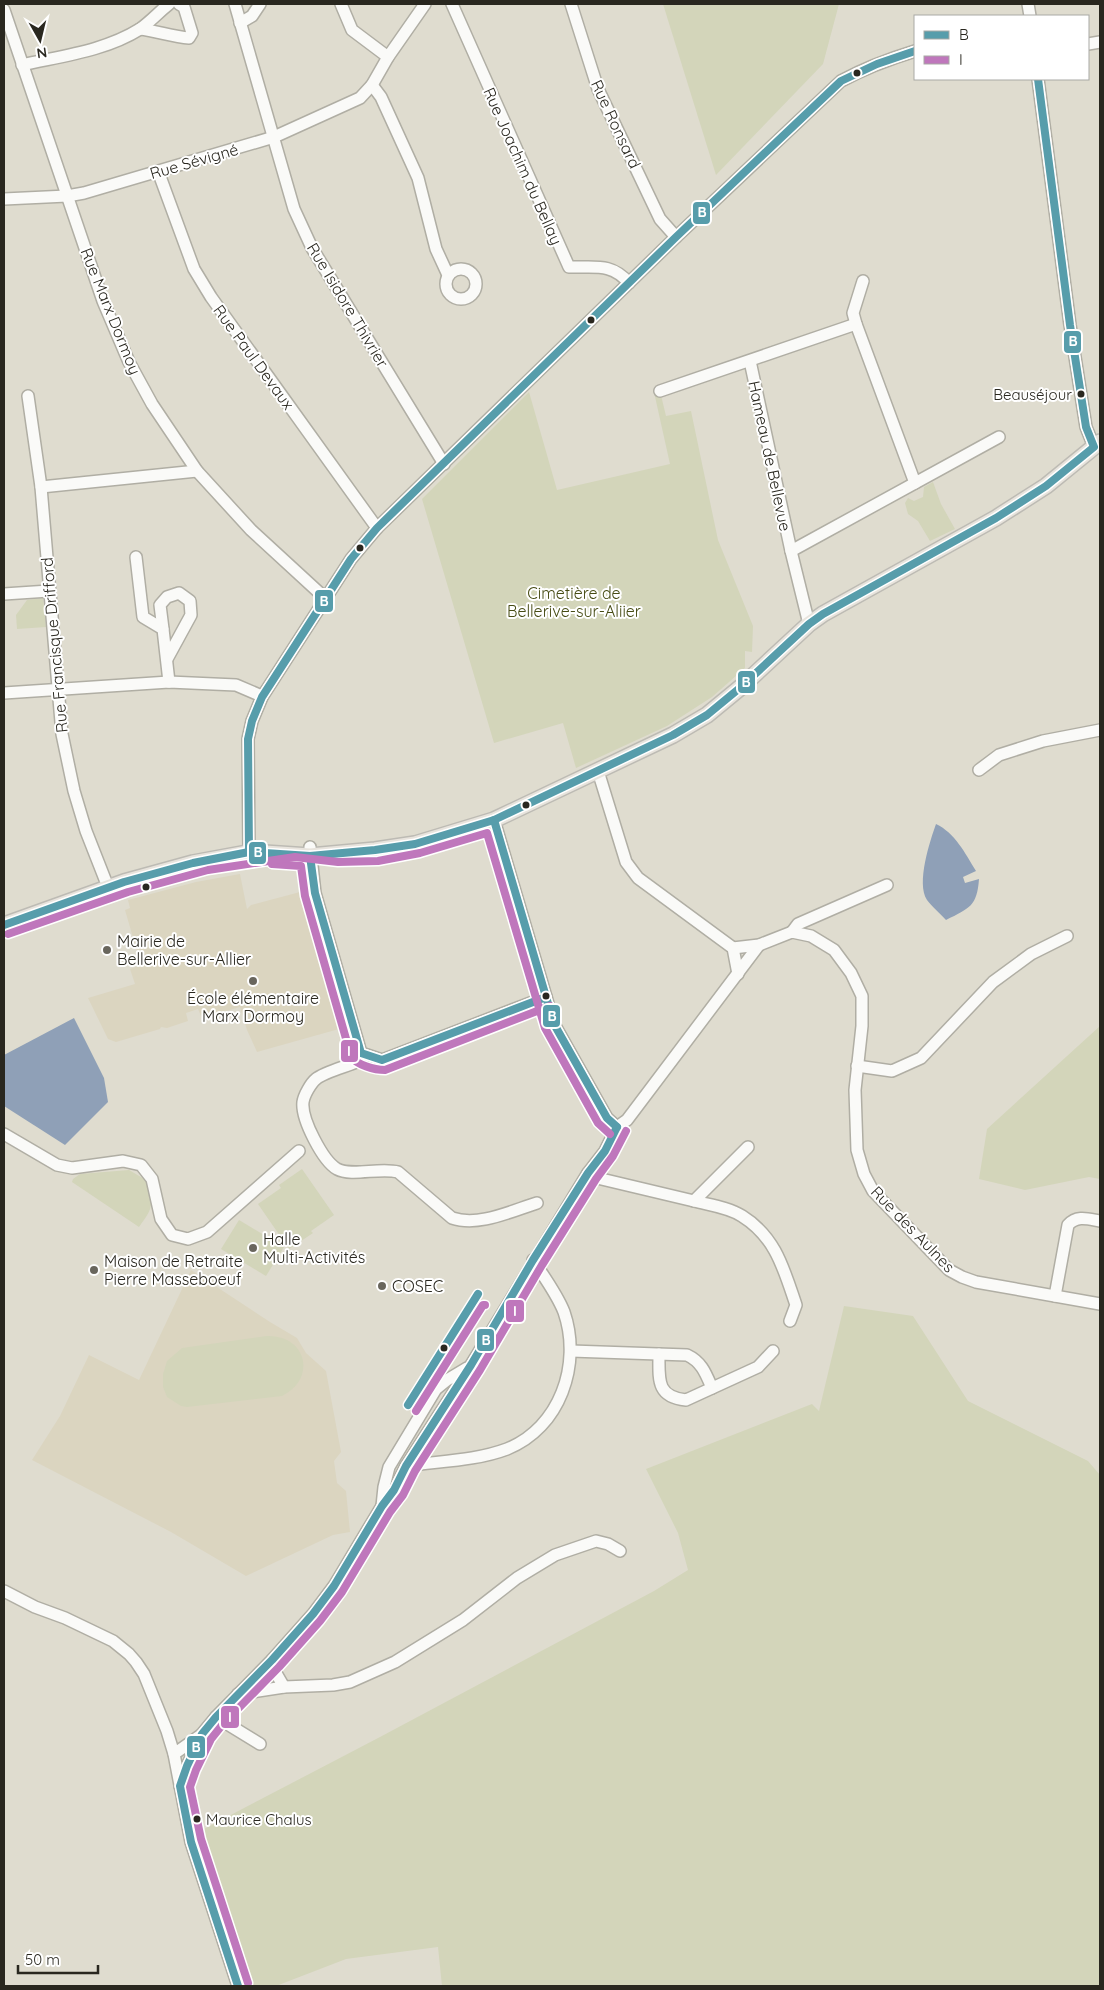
<svg xmlns="http://www.w3.org/2000/svg" width="1104" height="1990" viewBox="0 0 1104 1990" font-family="Quicksand,sans-serif">
<style>
.built{fill:#dbd5c0}
.green{fill:#d3d5ba}
.water{fill:#8fa0b7}
.lines{fill:none;stroke-linecap:round;stroke-linejoin:round}
.minor-casing{stroke:#b0aea4;stroke-width:14}
.major-casing{stroke:#bdbbb4;stroke-width:18}
.minor{stroke:#fafaf8;stroke-width:11}
.major{stroke:#e8e4dd;stroke-width:15}
.bus-1-casing{stroke:#fff;stroke-width:11}
.bus-2-casing{stroke:#fff;stroke-width:11}
.bus-1{stroke:#579dab;stroke-width:8}
.bus-2{stroke:#bf77bc;stroke-width:8}
.bus-dot{fill:#29271f;stroke:#fff;stroke-width:2}
.poi-dot{fill:#69665d;stroke:#fff;stroke-width:2}
.labels{text-anchor:middle;dominant-baseline:central;stroke-width:4;stroke-linejoin:round;paint-order:stroke}
.bus-label{font-size:15px;fill:#29271f;stroke:#fff;text-anchor:end}
.street-label{font-size:16px;fill:#29271f;stroke:#fff}
.park-label{font-size:16px;fill:#474c14;stroke:#fff}
.poi-label{font-size:16px;fill:#29271f;stroke:#fff;text-anchor:start}
.line-badge{stroke:#fff;stroke-width:2}
.badge-label{font-size:14px;text-anchor:middle;font-weight:bold;fill:#fff}
</style>
<rect width="100%" height="100%" fill="#dfdccf"/>
<!-- built -->
<g class="built">
<polygon points="240,874 247,909 251,905 300,892 339,1029 257,1052 247,1030 240,1007 202,1018 198,1009 186,1013 188,1021 167,1028 161,1027 160,1029 116,1042 108,1039 88,998 135,984 130,969 141,965 125,910 130,908 128,900 196,882"/>
<polygon points="191,1270 270,1322 297,1338 306,1353 326,1371 341,1452 334,1461 337,1483 346,1491 350,1532 333,1535 246,1576 171,1532 32,1460 60,1416 89,1355 139,1380"/>
</g>
<!-- green -->
<g class="green">
<polygon points="663,4 839,4 823,64 716,175"/>
<polygon points="660,391 666,416 691,411 718,540 753,626 752,652 745,651 745,668 712,697 667,726 576,768 563,723 494,743 422,499 529,392 557,490 670,464 654,392"/>
<polygon points="933,482 941,504 955,529 930,541 918,521 908,514 905,503 908,498 914,501 923,497 924,487"/>
<polygon points="43,598 46,627 17,629 16,615 27,600"/>
<polygon points="1100,1026 1100,1179 1089,1177 1025,1190 979,1179 987,1129"/>
<polygon points="302,1169 334,1215 311,1231 313,1233 289,1249 258,1204 281,1188 279,1185"/>
<path d="M 129,1170 L 146,1180 C 153,1205 155,1205 139,1227 L 72,1182 L 73,1179 L 80,1174 Z"/>
<polygon points="239,1220 284,1247 266,1276 221,1249"/>
<polygon points="844,1306 913,1316 968,1401 1088,1461 1100,1475 1100,1986 442,1986 438,1947 346,1959 276,1986 247,1986 209,1862 202,1830 380,1737 654,1591 688,1570 678,1533 646,1469 812,1404 819,1411"/>
<path d="M 267,1336 C 307,1335 317,1379 282,1396 L 187,1407 L 181,1406 L 167,1397 L 163,1387 L 163,1374 L 167,1361 L 182,1348 Z"/>
</g>
<!-- water -->
<g class="water">
<path d="M 936,824 C 955,833 965,853 976,871 L 963,877 L 965,883 L 979,879 C 977,906 970,908 946,920 C 940,913 932,907 927,900 C 916,883 930,841 936,824 Z"/>
<polygon points="74,1018 104,1078 108,1102 65,1145 4,1106 4,1055"/>
</g>
<g class="lines">
<!-- minor casing -->
<g class="minor-casing">
<g id="minor">
<polyline points="235,4 294,209 312,248 444,464"/>
<polyline points="341,4 352,30 388,57"/>
<path d="M 452,4 L 569,267 C 594,268 611,262 629,283"/>
<polyline points="571,4 598,89 660,219 676,237"/>
<polyline points="1028,4 1030,16"/>
<polyline points="4,10 103,301 129,362 152,404 197,471 251,530 325,598"/>
<polyline points="240,23 252,16 260,4"/>
<path d="M 140,29 C 157,31 173,37 189,38 L 192,33 L 184,7 L 179,4"/>
<polyline points="1088,44 1100,42"/>
<path d="M 22,65 C 61,56 105,51 140,29 C 150,22 159,12 169,4"/>
<polyline points="1038,79 1070,325 1086,427 1094,447"/>
<polyline points="372,85 381,97 418,178 436,249 448,275"/>
<polyline points="158,171 194,269 211,297 377,528"/>
<polyline points="4,199 67,196 84,193 274,137 360,98 372,85 388,57 425,4"/>
<circle cx="461" cy="284" r="15"/>
<polyline points="856,324 853,313 863,281"/>
<polyline points="750,361 791,551 809,624"/>
<polyline points="660,391 856,324 915,483"/>
<polyline points="28,396 41,487 62,734 74,791 86,831 108,887"/>
<polyline points="41,487 197,471"/>
<polyline points="791,551 999,437"/>
<polyline points="136,557 143,617 163,629 169,682"/>
<polyline points="4,594 49,591"/>
<polyline points="163,629 160,605 167,597 179,593 190,601 191,615 167,659"/>
<polyline points="4,693 169,682 236,685 257,694 262,697"/>
<polyline points="979,770 999,755 1043,741 1100,730"/>
<polyline points="598,771 626,862 638,878 733,948 738,974"/>
<polyline points="494,820 554,1024 607,1118 617,1127"/>
<polyline points="310,847 315,893 361,1053 382,1060 546,997"/>
<path d="M 249,852 L 248,739 L 252,721 L 262,697 L 351,559 L 377,528 L 676,237 L 841,81 C 865,68 889,59 915,51"/>
<polyline points="792,932 798,924 887,885"/>
<polyline points="733,948 759,945 792,932 811,936 834,950 851,973 862,996 862,1026 855,1090 857,1150 864,1174 873,1191 949,1270 962,1277 976,1282 1100,1304"/>
<path d="M 361,1053 L 359,1061 C 348,1066 324,1072 316,1079 C 311,1083 304,1095 303,1102 C 301,1119 323,1161 337,1169 C 352,1177 380,1167 398,1172 L 452,1218 C 479,1227 511,1211 537,1203"/>
<polyline points="857,1066 892,1071 921,1058 993,982 1031,954 1067,936"/>
<polyline points="4,1134 57,1165 72,1168 123,1161 141,1165 152,1179 161,1219 172,1235 188,1239 207,1232 299,1151"/>
<polyline points="588,1173 593,1177 694,1201 748,1147"/>
<path d="M 694,1201 C 709,1205 728,1207 742,1216 C 776,1237 784,1270 796,1305 L 790,1321"/>
<path d="M 1055,1296 L 1068,1225 C 1077,1215 1088,1219 1100,1221"/>
<path d="M 571,1351 L 687,1355 C 702,1362 706,1374 712,1388"/>
<path d="M 659,1354 C 659,1379 656,1397 686,1400 L 758,1367 L 773,1351"/>
<path d="M 406,1466 C 439,1461 475,1461 507,1449 C 560,1428 582,1364 564,1312 C 557,1294 544,1277 533,1260"/>
<polyline points="382,1506 384,1487 389,1467 436,1389 447,1380 467,1368"/>
<polyline points="4,1591 35,1607 65,1618 113,1641 129,1654 136,1662 144,1674 167,1731 174,1754 191,1842 238,1986"/>
<polyline points="272,1660 273,1668 284,1687"/>
<polyline points="238,1694 284,1687 333,1685 350,1682 395,1662 463,1620 517,1578 555,1555 596,1541 608,1544 620,1551"/>
<polyline points="216,1717 260,1744"/>
<polyline points="174,1754 201,1735"/>
<polyline points="180,1786 187,1766 202,1734 216,1717 272,1660 313,1614 334,1586 382,1506 394,1490 406,1466 471,1365 588,1173 605,1151 617,1127 627,1120 759,945"/>
</g>
</g>
<!-- major casing -->
<g class="major-casing">
<g id="major">
<polyline points="249,852 310,856 375,850 415,844 494,820 673,735 707,715 741,687 809,624 823,614 996,518 1046,486 1100,442"/>
<polyline points="4,925 124,882 193,863 258,851"/>
</g>
</g>
<!-- minor -->
<use href="#minor" class="minor"/>
<!-- major -->
<use href="#major" class="major"/>
<!-- bus-1 casing -->
<g class="bus-1-casing">
<g id="bus-1">
<polyline points="494,820 554,1024 607,1118 617,1127"/>
<polyline points="249,852 248,739 252,721 262,697 351,559 377,528 676,237 841,81 877,64 915,51"/>
<polyline points="310,856 315,893 361,1053 382,1060 546,997"/>
<polyline points="4,925 124,882 193,863 249,852 310,856 375,850 415,844 494,820 673,735 707,715 741,687 809,624 823,614 996,518 1046,486 1094,447 1086,427 1070,325 1038,79"/>
<polyline points="408,1405 478,1294"/>
<polyline points="238,1986 191,1842 180,1786 187,1766 202,1734 216,1717 272,1660 313,1614 334,1586 382,1506 394,1490 406,1466 471,1365 533,1260 588,1173 605,1151 617,1127"/>
</g>
</g>
<!-- bus-2 casing -->
<g class="bus-2-casing">
<g id="bus-2">
<path d="M 272,864 L 301,866 L 305,896 L 351,1056 C 356,1065 375,1070 385,1070 L 550,1006"/>
<polyline points="8,934 128,892 208,870 295,857 338,862 378,861 420,853 487,833 545,1028 598,1123 610,1134"/>
<polyline points="416,1411 483,1305 485,1305"/>
<polyline points="248,1983 201,1839 190,1787 196,1770 211,1739 223,1724 279,1667 320,1621 342,1592 390,1512 403,1495 415,1471 480,1370 542,1265 596,1179 613,1156 626,1131"/>
</g>
</g>
<!-- bus-1 -->
<use href="#bus-1" class="bus-1"/>
<!-- bus-2 -->
<use href="#bus-2" class="bus-2"/>
</g>
<!-- markers -->
<g class="bus-dot">
<circle cx="857" cy="73" r="4.5"/>
<circle cx="591" cy="320" r="4.5"/>
<circle cx="1081" cy="394" r="4.5"/>
<circle cx="360" cy="548" r="4.5"/>
<circle cx="526" cy="805" r="4.5"/>
<circle cx="146" cy="887" r="4.5"/>
<circle cx="546" cy="996" r="4.5"/>
<circle cx="444" cy="1348" r="4.5"/>
<circle cx="197" cy="1819" r="4.5"/>
</g>
<g class="poi-dot">
<circle cx="107" cy="950" r="5"/>
<circle cx="253" cy="981" r="5"/>
<circle cx="253" cy="1248" r="5"/>
<circle cx="94" cy="1270" r="5"/>
<circle cx="382" cy="1286" r="5"/>
</g>
<g class="labels">
<!-- bus labels -->
<g class="bus-label">
<text x="1072" y="394">Beauséjour</text>
<text x="206" y="1819" text-anchor="start">Maurice Chalus</text>
</g>
<!-- street labels -->
<g class="street-label">
<text transform="translate(616 124) rotate(65)">Rue Ronsard</text>
<text transform="translate(194 161) rotate(-16)">Rue Sévigné</text>
<text transform="translate(523 166) rotate(66)">Rue Joachim du Bellay</text>
<text transform="translate(348 305) rotate(59)">Rue Isidore Thivrier</text>
<text transform="translate(111 311) rotate(68)">Rue Marx Dormoy</text>
<text transform="translate(254 357) rotate(54)">Rue Paul Devaux</text>
<text transform="translate(770 456) rotate(78)">Hameau de Bellevue</text>
<text transform="translate(54 645) rotate(-95)">Rue Francisque Drifford</text>
<text transform="translate(913 1229) rotate(46)">Rue des Aulnes</text>
</g>
<!-- park labels -->
<g class="park-label">
<text x="574" y="593">Cimetière de<tspan x="574" dy="18">Bellerive-sur-Aliier</tspan></text>
</g>
<!-- poi labels -->
<g class="poi-label">
<text x="117" y="941">Mairie de<tspan x="117" dy="18">Bellerive-sur-Allier</tspan></text>
<text x="253" y="998" text-anchor="middle">École élémentaire<tspan x="253" dy="18">Marx Dormoy</tspan></text>
<text x="263" y="1239">Halle<tspan x="263" dy="18">Multi-Activités</tspan></text>
<text x="104" y="1261">Maison de Retraite<tspan x="104" dy="18">Pierre Masseboeuf</tspan></text>
<text x="392" y="1286">COSEC</text>
</g>
</g>
<g class="line-badge">
<rect x="692" y="201" width="19" height="24" rx="5" fill="#579dab"/>
<rect x="1063" y="330" width="19" height="24" rx="5" fill="#579dab"/>
<rect x="314" y="589" width="20" height="24" rx="5" fill="#579dab"/>
<rect x="737" y="670" width="19" height="24" rx="5" fill="#579dab"/>
<rect x="248" y="841" width="19" height="24" rx="5" fill="#579dab"/>
<rect x="542" y="1004" width="19" height="24" rx="5" fill="#579dab"/>
<rect x="340" y="1039" width="19" height="24" rx="5" fill="#bf77bc"/>
<rect x="505" y="1299" width="20" height="24" rx="5" fill="#bf77bc"/>
<rect x="476" y="1328" width="19" height="24" rx="5" fill="#579dab"/>
<rect x="220" y="1705" width="20" height="24" rx="5" fill="#bf77bc"/>
<rect x="186" y="1735" width="20" height="24" rx="5" fill="#579dab"/>
</g>
<g class="badge-label">
<text x="702" y="217">B</text>
<text x="1073" y="346">B</text>
<text x="324" y="606">B</text>
<text x="746" y="687">B</text>
<text x="258" y="857">B</text>
<text x="552" y="1021">B</text>
<text x="349" y="1056">I</text>
<text x="515" y="1316">I</text>
<text x="486" y="1345">B</text>
<text x="230" y="1722">I</text>
<text x="196" y="1752">B</text>
</g>
<!-- border -->
<rect width="1104" height="1990" fill="none" stroke="#29271f" stroke-width="10"/>
<!-- legend -->
<rect x="914" y="15" width="175" height="65" fill="#ffffff" stroke="#a9a9a5"/>
<rect x="924" y="31" width="25" height="8" fill="#579dab" stroke="#a9a9a5"/>
<text x="959" y="40" font-size="15" fill="#29271f">B</text>
<rect x="924" y="56" width="25" height="8" fill="#bf77bc" stroke="#a9a9a5"/>
<text x="959" y="65" font-size="15" fill="#29271f">I</text>
<!-- north arrow -->
<g transform="translate(40 40) rotate(172)" stroke="#ffffff" stroke-width="4" paint-order="stroke">
<path d="M0-4L9 19L0 12L-9 19Z" fill="#29271f"/>
<text y="-8" font-size="14" font-weight="bold" text-anchor="middle" fill="#29271f">N</text>
</g>
<!-- scale -->
<path d="M18 1965v8h80v-8" fill="none" stroke="#29271f" stroke-width="2.5"/>
<text x="25" y="1965" font-size="15" fill="#29271f" stroke="#ffffff" stroke-width="4" paint-order="stroke">50 m</text>
</svg>
